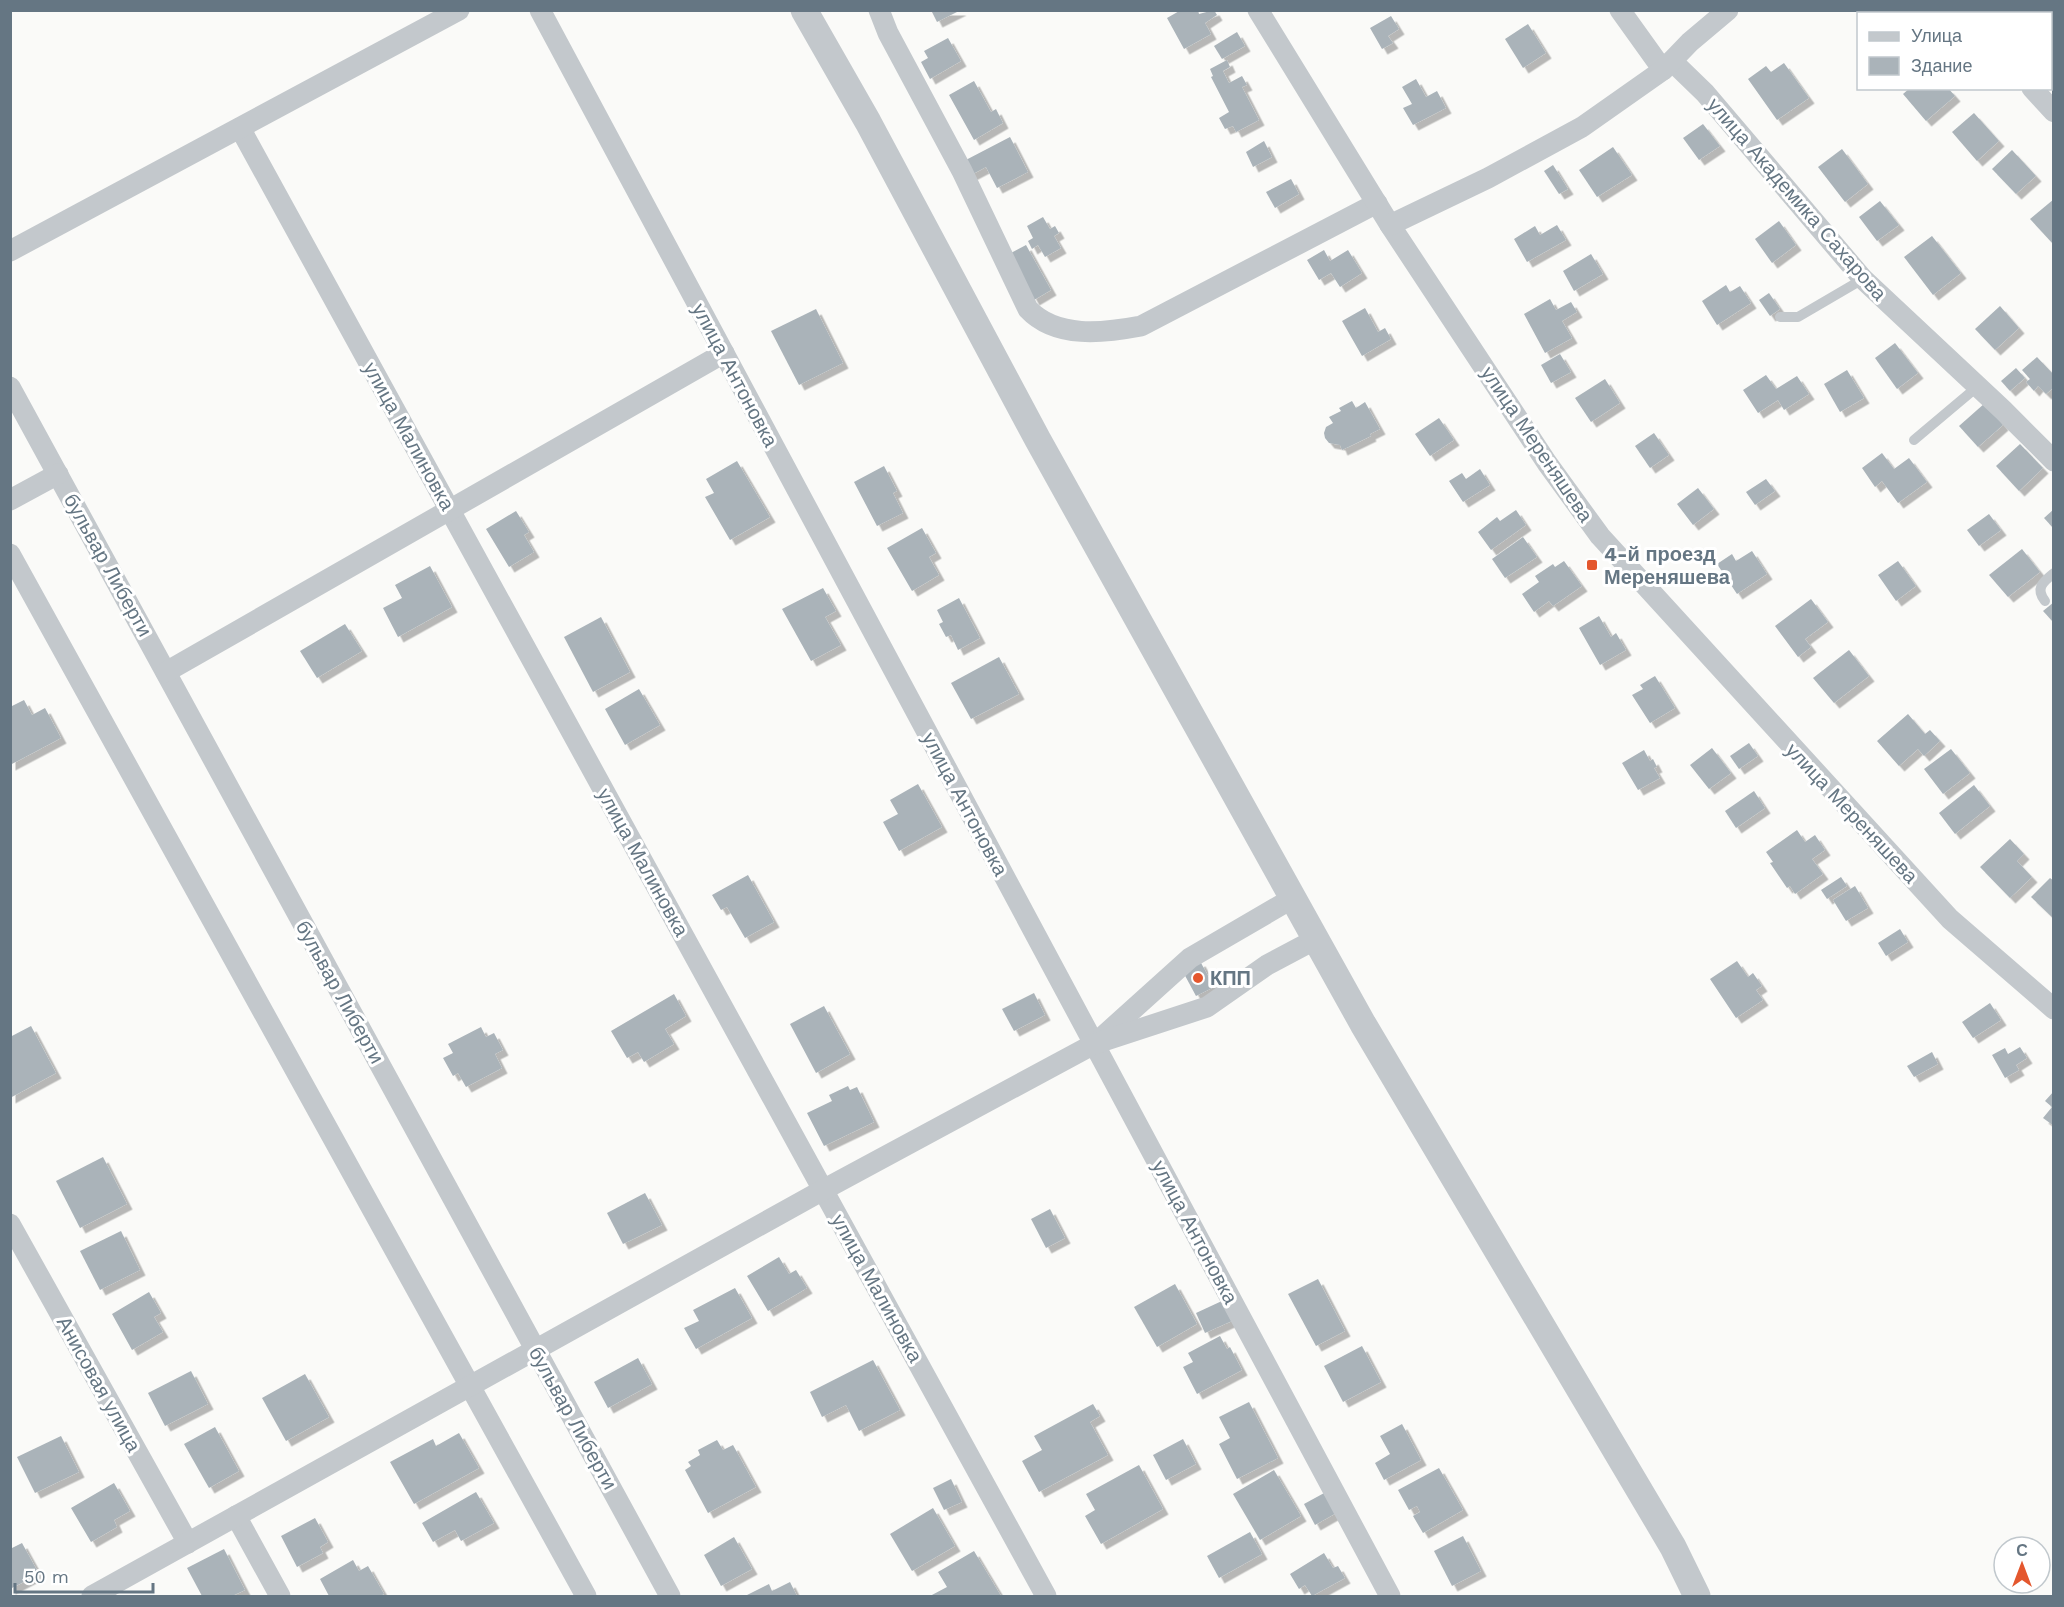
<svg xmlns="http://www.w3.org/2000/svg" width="2064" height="1607" viewBox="0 0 2064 1607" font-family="'Work Sans',sans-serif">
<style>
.building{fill:#aab3b9;filter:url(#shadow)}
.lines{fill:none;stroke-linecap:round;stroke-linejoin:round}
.service{stroke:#c3c8cc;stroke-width:10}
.minor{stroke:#c3c8cc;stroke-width:21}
.tertiary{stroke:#c3c8cc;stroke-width:27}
.poi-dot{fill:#e4572e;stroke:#fff;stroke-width:2}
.labels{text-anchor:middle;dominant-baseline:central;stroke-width:6;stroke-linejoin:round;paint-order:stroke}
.street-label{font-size:20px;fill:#657683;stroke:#fff}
.poi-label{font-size:20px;font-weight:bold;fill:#657683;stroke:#fff;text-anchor:start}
</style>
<defs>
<filter id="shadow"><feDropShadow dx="5.5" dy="5.5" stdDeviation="0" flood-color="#0004"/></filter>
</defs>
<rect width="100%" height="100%" fill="#fafaf8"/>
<!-- building -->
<g class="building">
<polygon points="931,10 961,10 937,22"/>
<polygon points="1181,10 1198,10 1199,14 1214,10 1217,15 1205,23 1211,34 1184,49 1167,18"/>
<polygon points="1391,16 1399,29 1388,36 1393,43 1382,49 1370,28"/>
<polygon points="1528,24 1546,53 1523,68 1505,39"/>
<polygon points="1237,32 1245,46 1222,59 1214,46"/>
<polygon points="948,38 961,61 930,79 921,62 928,58 924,51"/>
<polygon points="1227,60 1230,67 1223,71 1229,83 1242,76 1247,85 1242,87 1259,120 1236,132 1233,126 1225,129 1219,118 1229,112 1211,77 1213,76 1210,69"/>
<polygon points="1784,63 1809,98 1777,120 1748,79 1766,66 1771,72"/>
<polygon points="1416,79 1426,97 1437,91 1446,108 1413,125 1403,108 1412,104 1402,87"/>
<polygon points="974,81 991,112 996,109 1003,123 974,140 949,95"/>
<polygon points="1910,88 1948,88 1955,96 1926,121 1903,94"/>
<polygon points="1974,113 1999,141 1977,161 1952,132"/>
<polygon points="1703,124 1720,146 1699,160 1683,138"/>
<polygon points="1010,137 1028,172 997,188 986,167 969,176 962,162"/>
<polygon points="1264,141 1272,157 1253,167 1246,152"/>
<polygon points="1613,147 1632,175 1597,197 1579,170"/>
<polygon points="1842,149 1868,184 1845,202 1818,167"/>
<polygon points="2012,150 2036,176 2016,194 1992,169"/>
<polygon points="1553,165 1568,189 1559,194 1544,171"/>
<polygon points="1291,179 1299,194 1275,208 1266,192"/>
<polygon points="2054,199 2054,245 2030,219"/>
<polygon points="1880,201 1899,225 1877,241 1859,217"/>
<polygon points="1043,217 1050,229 1055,226 1059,233 1054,236 1061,248 1045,257 1038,245 1032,249 1028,241 1033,238 1027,226"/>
<polygon points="1779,221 1796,245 1772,263 1755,239"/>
<polygon points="1557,225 1566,240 1527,262 1514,239 1535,226 1540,235"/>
<polygon points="1932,236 1961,273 1933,295 1904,257"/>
<polygon points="1026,245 1051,290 1034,300 1009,254"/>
<polygon points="1324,250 1330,261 1348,250 1362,273 1340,287 1331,273 1319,280 1307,260"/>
<polygon points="1591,254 1603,274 1574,291 1563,271"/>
<polygon points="1726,285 1730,292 1740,286 1751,303 1717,325 1702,301"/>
<polygon points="1769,293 1780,309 1770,316 1759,300"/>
<polygon points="1550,299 1556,310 1571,302 1577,312 1562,321 1572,338 1545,353 1524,314"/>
<polygon points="2000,306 2019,328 1995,350 1975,329"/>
<polygon points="1365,308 1378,332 1385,328 1391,339 1362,356 1342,321"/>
<polygon points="816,309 843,363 799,385 771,331"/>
<polygon points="1895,343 1918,373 1897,389 1875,358"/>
<polygon points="1560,354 1571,372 1551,383 1541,365"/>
<polygon points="2037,357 2054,375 2054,387 2046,394 2038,386 2034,391 2026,382 2030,379 2022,370"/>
<polygon points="2016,368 2025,378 2010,391 2001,381"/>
<polygon points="1847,370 1864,398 1840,412 1824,384"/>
<polygon points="1766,375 1776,389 1797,376 1809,394 1784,410 1778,400 1758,413 1743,390"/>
<polygon points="1605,379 1620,403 1591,422 1575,398"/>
<polygon points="1352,401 1356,408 1365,402 1380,429 1370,434 1371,436 1342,450 1340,445 1329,443 1325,438 1324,433 1326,427 1333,423 1329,417 1341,411 1339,408"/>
<polygon points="1985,403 2003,425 1978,447 1959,426"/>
<polygon points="1439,418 1454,440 1430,456 1415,434"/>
<polygon points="1654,433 1669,455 1650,468 1635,446"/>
<polygon points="2020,444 2043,468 2019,491 1996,466"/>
<polygon points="1882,453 1894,469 1909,458 1927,482 1898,503 1882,481 1875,487 1862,468"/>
<polygon points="737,461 770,517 730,540 705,497 714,493 706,479"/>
<polygon points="884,466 897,491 893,493 903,513 877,526 854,482"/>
<polygon points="1480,469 1490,485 1463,502 1449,481 1462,473 1466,479"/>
<polygon points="1766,479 1775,491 1755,505 1746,492"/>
<polygon points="1698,488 1714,509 1693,525 1677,504"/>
<polygon points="2054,509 2054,529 2044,518"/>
<polygon points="1516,510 1526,525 1491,550 1478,532 1497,517 1500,521"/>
<polygon points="516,511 529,532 524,535 534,552 509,567 486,529"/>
<polygon points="1989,514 2001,530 1979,546 1967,530"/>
<polygon points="922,528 936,553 929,557 939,575 912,591 887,548"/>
<polygon points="1523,537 1537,557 1505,578 1492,559"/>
<polygon points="2022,549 2040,572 2008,597 1989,575"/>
<polygon points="1752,551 1767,574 1737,594 1717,564 1732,554 1736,561"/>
<polygon points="1564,561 1582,586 1553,606 1549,601 1534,612 1522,594 1539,582 1535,576 1553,564 1555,567"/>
<polygon points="1898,561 1916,586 1896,601 1878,575"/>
<polygon points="430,566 452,607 398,637 383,608 402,598 395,585"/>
<polygon points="823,588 836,611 825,617 841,645 811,661 782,609"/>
<polygon points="959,598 980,638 958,650 951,635 946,637 939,624 943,622 937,610"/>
<polygon points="1811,599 1828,622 1805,639 1811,647 1798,657 1775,626"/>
<polygon points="2054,602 2054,623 2043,611"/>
<polygon points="1599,616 1611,637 1616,633 1626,650 1600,665 1579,628"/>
<polygon points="601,617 630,672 593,692 564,637"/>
<polygon points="345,624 362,651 317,678 300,651"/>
<polygon points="1849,650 1869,676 1834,703 1813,678"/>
<polygon points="999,657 1019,694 971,719 951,683"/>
<polygon points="1655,676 1675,708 1650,723 1632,695 1643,689 1640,685"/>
<polygon points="639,689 660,725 625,745 605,709"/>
<polygon points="24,700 32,715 45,708 61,738 10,765 10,707"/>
<polygon points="1908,714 1925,734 1930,730 1940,741 1924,756 1918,749 1899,766 1877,741"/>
<polygon points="1749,743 1758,756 1739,769 1730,756"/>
<polygon points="1712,748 1731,773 1709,789 1690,765"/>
<polygon points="1951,749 1970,773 1943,794 1924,769"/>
<polygon points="1644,750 1650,761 1653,759 1657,767 1654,768 1660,778 1638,790 1622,763"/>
<polygon points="918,784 942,827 899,851 883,822 898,814 890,800"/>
<polygon points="1974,785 1990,806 1955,834 1939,813"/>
<polygon points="1754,791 1765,808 1736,828 1725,811"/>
<polygon points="1797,830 1805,842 1815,835 1825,850 1812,859 1823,874 1795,894 1790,886 1787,888 1770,863 1773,862 1766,852"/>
<polygon points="2010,839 2024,854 2017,861 2032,877 2010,898 1980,867"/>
<polygon points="748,875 774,922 745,938 727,907 721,910 712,895"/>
<polygon points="1841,877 1847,886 1827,899 1821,890"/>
<polygon points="2050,878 2054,881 2054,919 2031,897"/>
<polygon points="1855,886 1868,908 1846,921 1833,900"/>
<polygon points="1900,929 1908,942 1886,956 1878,943"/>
<polygon points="1200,961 1214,987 1196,996 1182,970"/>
<polygon points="1737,961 1748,977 1753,973 1762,986 1756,990 1763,1000 1736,1018 1710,979"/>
<polygon points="1034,993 1045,1015 1014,1031 1002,1009"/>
<polygon points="674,994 686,1016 665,1029 674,1044 644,1062 638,1052 627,1058 611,1031"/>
<polygon points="1990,1003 2001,1020 1973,1038 1962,1022"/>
<polygon points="824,1006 850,1054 816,1073 790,1024"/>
<polygon points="31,1026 56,1073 10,1098 10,1037"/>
<polygon points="481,1027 486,1037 494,1033 503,1050 495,1054 502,1068 466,1087 458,1073 453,1076 443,1058 453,1053 448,1044"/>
<polygon points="2020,1047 2027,1058 2016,1065 2019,1070 2005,1078 1992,1055 2005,1048 2008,1054"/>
<polygon points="1932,1052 1938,1064 1914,1077 1907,1066"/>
<polygon points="848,1086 850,1090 857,1087 874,1122 824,1146 807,1113 832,1101 829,1095"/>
<polygon points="2054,1091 2054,1126 2043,1118 2052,1107 2045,1101"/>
<polygon points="103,1157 127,1204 80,1228 56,1181"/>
<polygon points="645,1193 662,1225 623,1244 607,1213"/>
<polygon points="1050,1209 1065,1238 1046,1248 1031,1219"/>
<polygon points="121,1231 140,1270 100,1290 80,1251"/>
<polygon points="779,1257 789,1274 796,1270 807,1288 768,1311 747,1276"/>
<polygon points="1318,1279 1345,1331 1316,1346 1288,1294"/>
<polygon points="1175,1284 1197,1324 1157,1347 1134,1307"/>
<polygon points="735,1288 752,1318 696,1349 684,1328 699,1321 693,1310"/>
<polygon points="149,1292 161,1313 154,1317 163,1332 132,1350 112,1314"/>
<polygon points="1224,1300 1234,1320 1205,1333 1196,1313"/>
<polygon points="1220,1336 1227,1349 1230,1347 1242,1370 1197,1394 1183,1367 1193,1362 1188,1353"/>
<polygon points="1362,1346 1381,1382 1343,1402 1324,1366"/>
<polygon points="638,1358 652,1384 608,1408 594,1382"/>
<polygon points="873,1360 900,1410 859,1431 846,1405 822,1417 810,1392"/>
<polygon points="191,1371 208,1404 165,1426 148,1393"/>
<polygon points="305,1374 329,1417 286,1441 262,1398"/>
<polygon points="1249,1402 1278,1458 1237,1479 1219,1444 1230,1438 1219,1417"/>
<polygon points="1093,1404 1100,1416 1090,1422 1108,1455 1039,1492 1022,1461 1042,1450 1034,1436"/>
<polygon points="1402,1424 1421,1460 1384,1480 1375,1463 1390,1454 1380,1436"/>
<polygon points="215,1427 239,1471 209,1488 184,1444"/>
<polygon points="459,1433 479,1468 414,1504 390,1462 433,1439 436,1446"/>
<polygon points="61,1436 79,1472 35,1493 17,1457"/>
<polygon points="1183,1439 1196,1464 1166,1480 1153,1455"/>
<polygon points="717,1440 723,1450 733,1445 756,1487 708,1513 685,1470 691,1466 688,1462 700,1455 698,1450"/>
<polygon points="1139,1465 1163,1509 1101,1544 1085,1516 1095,1510 1086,1494"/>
<polygon points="1439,1468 1463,1510 1423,1533 1413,1516 1420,1512 1417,1506 1409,1510 1398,1490"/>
<polygon points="1274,1470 1301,1516 1260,1540 1233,1494"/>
<polygon points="951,1479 962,1502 944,1510 933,1488"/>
<polygon points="114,1483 130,1511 114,1520 117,1527 91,1542 71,1508"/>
<polygon points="476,1492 494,1523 461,1541 455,1530 433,1542 422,1523"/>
<polygon points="1326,1492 1338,1512 1315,1525 1304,1504"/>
<polygon points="933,1508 955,1546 912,1571 890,1534"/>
<polygon points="315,1518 328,1542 320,1547 323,1553 297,1567 281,1536"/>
<polygon points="1250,1532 1262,1554 1219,1578 1207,1556"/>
<polygon points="1463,1536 1481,1571 1452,1586 1434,1551"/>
<polygon points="734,1537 752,1569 721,1586 704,1555"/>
<polygon points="22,1543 39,1574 10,1589 10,1544 12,1548"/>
<polygon points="224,1549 245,1590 232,1596 202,1596 187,1568"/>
<polygon points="974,1551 1001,1596 930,1596 947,1587 938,1572"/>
<polygon points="1324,1553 1333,1568 1338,1566 1345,1578 1312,1596 1305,1585 1299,1589 1290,1574"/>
<polygon points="353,1560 359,1571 368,1566 384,1594 380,1596 329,1596 320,1579"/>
<polygon points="790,1582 797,1596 745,1596 769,1584 772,1591"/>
</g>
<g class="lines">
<!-- service -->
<g class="service">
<polyline points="1780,317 1798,317 1863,279"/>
<polyline points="1914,440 1977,387"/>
<path d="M 2045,601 C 2035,588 2043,582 2054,573"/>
</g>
<!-- minor -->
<g class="minor">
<polyline points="540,10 1390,1596"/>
<path d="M 879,10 L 888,33 L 962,171 L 1028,309 C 1056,339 1104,333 1141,326 L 1377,203"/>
<polyline points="1258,10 1390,225 1547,463 1600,536 1950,919 2054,1009"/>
<polyline points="1620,10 1663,70"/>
<polyline points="1975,10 1978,14"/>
<polyline points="1672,61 1705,93 1863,279 2003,410 2054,461"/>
<polyline points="2032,88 2054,112"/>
<polyline points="240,128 1046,1596"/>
<polyline points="1390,225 1488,178 1582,127 1663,70 1690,42 1728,10"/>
<polyline points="10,251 459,10"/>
<polyline points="10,387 670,1596"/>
<polyline points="10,500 58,474"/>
<polyline points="10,554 586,1596"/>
<polyline points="166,672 724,353"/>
<polyline points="1099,1040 1190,958 1293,898"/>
<polyline points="10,1224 188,1543"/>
<polyline points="236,1516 280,1596"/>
<polyline points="92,1596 823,1190 1094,1044 1207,1007 1267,965 1316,939"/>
</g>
<!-- tertiary -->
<polyline class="tertiary" points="804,10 868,122 1038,440 1363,1024 1673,1547 1697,1596"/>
</g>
<!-- markers -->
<g class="poi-dot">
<rect x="1586" y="559" width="12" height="12" rx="3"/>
<circle cx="1198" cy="978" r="6"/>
</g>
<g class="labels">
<!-- street labels -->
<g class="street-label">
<text transform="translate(1797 199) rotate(49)">улица Академика Сахарова</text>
<text transform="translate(735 375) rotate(62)">улица Антоновка</text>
<text transform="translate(409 436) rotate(61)">улица Малиновка</text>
<text transform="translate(1537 444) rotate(56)">улица Мереняшева</text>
<text transform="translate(108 565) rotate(61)">бульвар Либерти</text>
<text transform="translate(965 804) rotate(62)">улица Антоновка</text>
<text transform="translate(1852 813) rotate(47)">улица Мереняшева</text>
<text transform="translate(643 862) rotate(61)">улица Малиновка</text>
<text transform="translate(340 992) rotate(61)">бульвар Либерти</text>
<text transform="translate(1195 1232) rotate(62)">улица Антоновка</text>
<text transform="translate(877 1288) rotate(61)">улица Малиновка</text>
<text transform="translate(99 1384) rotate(61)">Анисовая улица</text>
<text transform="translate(573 1418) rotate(61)">бульвар Либерти</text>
</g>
<!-- poi labels -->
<g class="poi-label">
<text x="1604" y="554">4-й проезд<tspan x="1604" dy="23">Мереняшева</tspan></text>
<text x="1210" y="978">КПП</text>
</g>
</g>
<!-- border -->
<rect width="2064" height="1607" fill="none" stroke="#657683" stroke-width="24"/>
<!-- legend -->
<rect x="1857" y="12" width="195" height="78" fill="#ffffff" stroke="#c1c8cd" stroke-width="1.5"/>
<rect x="1869" y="32" width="30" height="9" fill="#c3c8cc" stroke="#c1c8cd" stroke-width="1.5"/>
<text x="1911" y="42" font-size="18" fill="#657683">Улица</text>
<rect x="1869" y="57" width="30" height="18" fill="#aab3b9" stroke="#c1c8cd" stroke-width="1.5"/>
<text x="1911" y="72" font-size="18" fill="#657683">Здание</text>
<!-- north arrow -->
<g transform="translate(2022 1565)"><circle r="28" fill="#ffffff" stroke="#c1c8cd" stroke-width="1.5"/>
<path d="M0-4.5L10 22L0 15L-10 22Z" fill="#e4572e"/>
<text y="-9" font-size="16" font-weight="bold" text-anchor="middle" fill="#657683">С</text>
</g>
<!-- scale -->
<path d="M15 1583v9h138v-9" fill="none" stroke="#657683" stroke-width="3"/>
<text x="24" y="1583" font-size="18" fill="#657683" stroke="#ffffff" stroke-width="4.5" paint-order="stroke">50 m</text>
</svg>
